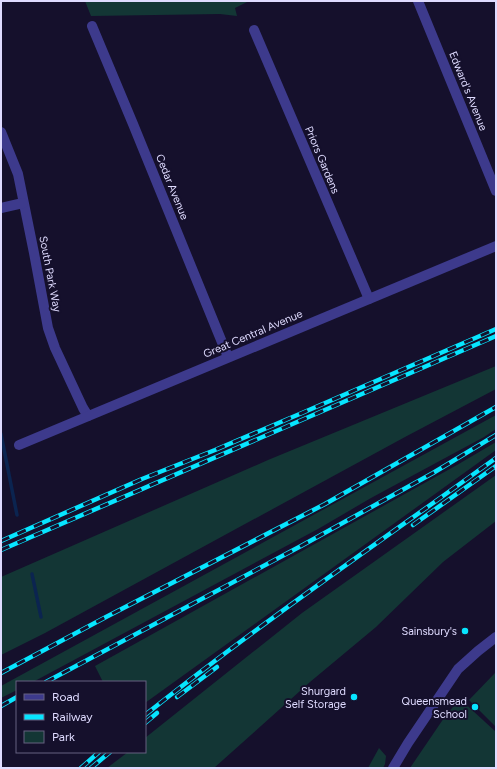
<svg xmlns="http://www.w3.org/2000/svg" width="497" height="769" viewBox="0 0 497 769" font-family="Figtree,sans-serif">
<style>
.green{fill:#133635}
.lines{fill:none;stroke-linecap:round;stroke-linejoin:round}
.stream{stroke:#0b2450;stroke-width:3.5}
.minor{stroke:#3d3a8c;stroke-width:10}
.rail-casing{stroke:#07e5ff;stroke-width:4.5}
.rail{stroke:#15102c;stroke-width:3;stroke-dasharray:9;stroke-linecap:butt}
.poi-dot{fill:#07e5ff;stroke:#15102c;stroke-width:1.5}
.labels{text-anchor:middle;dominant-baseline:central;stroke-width:4;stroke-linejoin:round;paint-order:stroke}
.street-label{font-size:11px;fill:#dfdbff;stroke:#15102c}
.poi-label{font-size:11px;fill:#dfdbff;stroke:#15102c;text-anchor:end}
</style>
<rect width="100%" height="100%" fill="#15102c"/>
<!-- green -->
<g class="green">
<polygon points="85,1 249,1 235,8 237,16 220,14 91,16"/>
<polygon points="496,366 496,389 405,437 45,633 1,655 1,577 268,460"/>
<polygon points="496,415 496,429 484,437 371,498 318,529 33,682 17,682 17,690 1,698 1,686"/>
<polygon points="496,442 496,450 145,703 145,682 103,682 95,666 457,465"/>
<polygon points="496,475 496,521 443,562 376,627 310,682 214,768 107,768 128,752 145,752 145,738 302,613"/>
<polygon points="496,672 496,727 469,700"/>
<polygon points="460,699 496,732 496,768 410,768 446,715"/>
<polygon points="379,748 386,756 385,764 383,768 368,768"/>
</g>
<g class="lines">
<!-- stream -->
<g class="stream">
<polyline points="1,434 17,515"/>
<polyline points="32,574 41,617"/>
</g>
<!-- minor -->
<g class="minor">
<polyline points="418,1 496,191"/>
<polyline points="92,26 133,124 228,357"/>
<polyline points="254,30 369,299"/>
<polyline points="1,132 18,174 34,253 48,328 55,348 83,408 88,416"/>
<polyline points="1,208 23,203"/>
<polyline points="19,445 496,246"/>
<polyline points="393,768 408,743 458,669 478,651 496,637"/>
</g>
<!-- rail casing -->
<g class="rail-casing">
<g id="rail">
<polyline points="413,525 496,466"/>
<polyline points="1,541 142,479 215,450 302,413 496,329"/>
<polyline points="1,550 496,336"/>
<polyline points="1,673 106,617 325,504 496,407"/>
<polyline points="46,682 301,546 433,473 496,435"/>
<polyline points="177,697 217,667"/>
<polyline points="1,706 17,697"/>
<path d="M 145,715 C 258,625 378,543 496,458"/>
<polyline points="145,723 157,713"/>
<polyline points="81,768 99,752"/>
<polyline points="91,768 110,752"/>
</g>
</g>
<!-- rail -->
<use href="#rail" class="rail"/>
</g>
<!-- markers -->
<g class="poi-dot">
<circle cx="465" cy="631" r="4"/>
<circle cx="354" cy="697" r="4"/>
<circle cx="475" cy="707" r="4"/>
</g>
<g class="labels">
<!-- street labels -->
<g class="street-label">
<text transform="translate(468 91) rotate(68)">Edward's Avenue</text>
<text transform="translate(322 160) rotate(67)">Priors Gardens</text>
<text transform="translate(172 187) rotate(68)">Cedar Avenue</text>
<text transform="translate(50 274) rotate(79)">South Park Way</text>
<text transform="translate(253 334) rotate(-23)">Great Central Avenue</text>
</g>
<!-- poi labels -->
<g class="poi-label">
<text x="457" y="631">Sainsbury's</text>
<text x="346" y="691">Shurgard<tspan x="346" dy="13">Self Storage</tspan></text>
<text x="467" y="701">Queensmead<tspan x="467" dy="13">School</tspan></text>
</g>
</g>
<!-- border -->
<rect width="497" height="769" fill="none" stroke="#dfdbff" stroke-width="4"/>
<!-- legend -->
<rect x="16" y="681" width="130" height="72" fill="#15102c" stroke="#666180"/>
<rect x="24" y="694" width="20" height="6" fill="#3d3a8c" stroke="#666180"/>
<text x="52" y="701" font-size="12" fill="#dfdbff">Road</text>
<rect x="24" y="714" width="20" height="6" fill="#07e5ff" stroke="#666180"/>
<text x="52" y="721" font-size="12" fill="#dfdbff">Railway</text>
<rect x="24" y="731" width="20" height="12" fill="#133635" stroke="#666180"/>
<text x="52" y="741" font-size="12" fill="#dfdbff">Park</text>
</svg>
